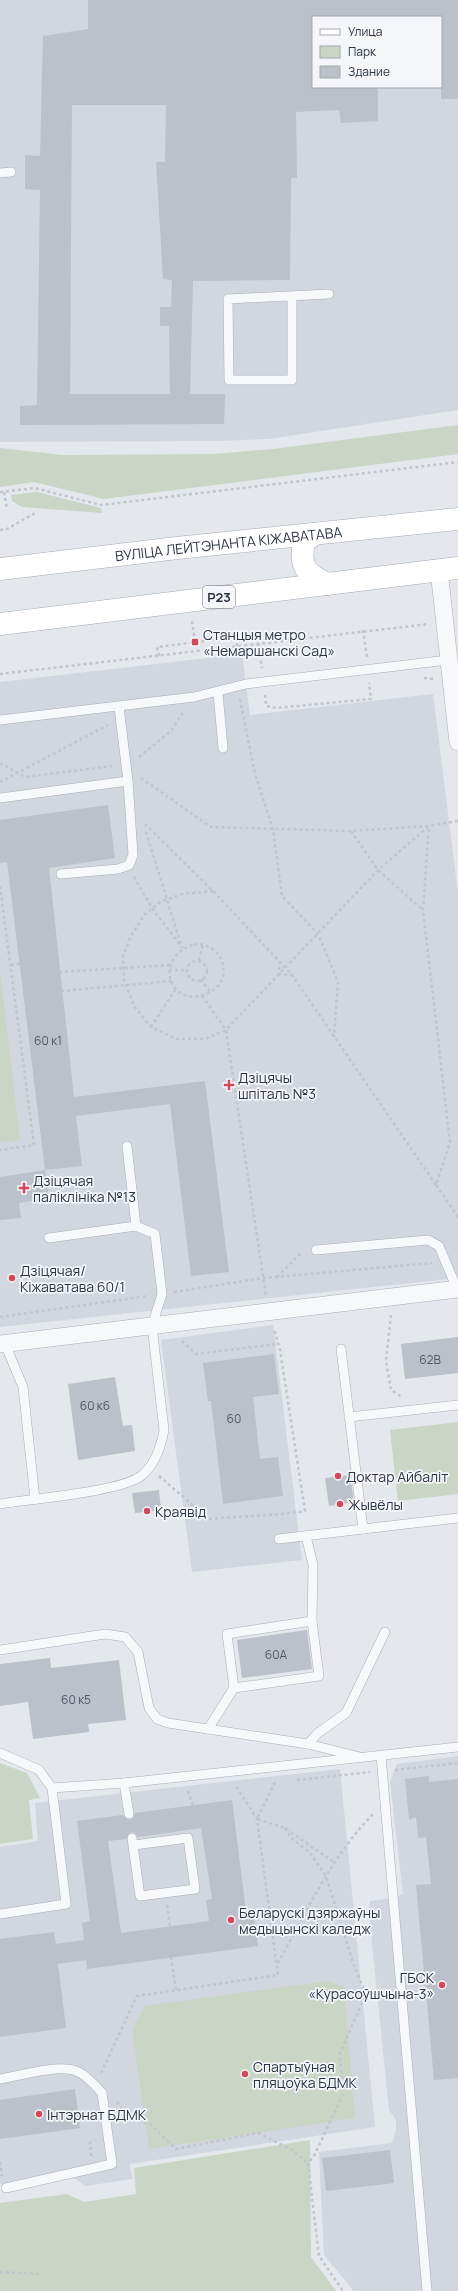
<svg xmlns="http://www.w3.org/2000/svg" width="458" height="2291" viewBox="0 0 458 2291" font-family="Manrope,sans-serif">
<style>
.built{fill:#d2d6de;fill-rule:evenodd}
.green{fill:#c9d6c5}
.building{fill:#bbc0ca;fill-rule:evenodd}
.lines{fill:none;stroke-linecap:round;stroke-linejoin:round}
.service-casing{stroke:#a9aeb7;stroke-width:10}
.minor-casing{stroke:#a9aeb7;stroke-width:18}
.primary-casing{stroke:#a3abb8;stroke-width:23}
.path{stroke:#c2c5cb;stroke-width:2.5;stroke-dasharray:3 3;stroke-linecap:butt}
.service{stroke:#f7f8fa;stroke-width:9}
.minor{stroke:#f7f8fa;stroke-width:17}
.primary{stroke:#fff;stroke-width:22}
.poi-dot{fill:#d1495b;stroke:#f4f6f9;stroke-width:1.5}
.labels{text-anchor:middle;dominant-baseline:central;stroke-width:3.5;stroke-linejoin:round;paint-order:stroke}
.number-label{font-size:12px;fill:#4f5766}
.shield{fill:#f4f6f9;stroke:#676e7b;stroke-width:1}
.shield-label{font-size:13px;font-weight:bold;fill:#2b3445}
.street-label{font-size:14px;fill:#2b3445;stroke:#f4f6f9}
.poi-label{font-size:14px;fill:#2b3445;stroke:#f4f6f9;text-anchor:start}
</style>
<rect width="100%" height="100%" fill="#e4e7ec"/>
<!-- built -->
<g class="built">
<path d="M 0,0 L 458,0 L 458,410 L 269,439 L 219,441 L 0,442 ZM 313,17 L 441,17 L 441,87 L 313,87 Z"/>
<polygon points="242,654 250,715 433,694 458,893 458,1278 0,1327 0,682"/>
<polygon points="273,1325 302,1560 192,1572 161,1340"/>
<polygon points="458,1756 458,2291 354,2291 324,2255 319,2152 392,2143 396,2130 396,2120 389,2110 369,1914 370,1901 393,1898 403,1894 390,1782 397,1764"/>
<polygon points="340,1769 375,2127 129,2164 133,2179 85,2186 69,2174 0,2184 0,1847 38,1841 35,1803"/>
</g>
<!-- green -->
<g class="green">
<polygon points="458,425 458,454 104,499 34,482 0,487 0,448 62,455 214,454 273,449"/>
<polygon points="37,492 101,508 102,513 22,507 12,501 11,495"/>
<polygon points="0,970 20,1140 0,1142"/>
<polygon points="458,1422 458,1494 398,1501 390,1430"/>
<polygon points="0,1763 27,1773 40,1798 29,1800 33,1839 0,1844"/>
<polygon points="328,1981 344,1987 355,2118 149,2149 132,2030 145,2006"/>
<polygon points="310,2140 311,2257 336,2291 0,2291 0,2203 67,2194 84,2202 136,2194 134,2168"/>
</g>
<!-- building -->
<g class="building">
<path d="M 88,0 L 458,0 L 458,99 L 441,99 L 441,17 L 313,17 L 313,87 L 378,87 L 378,121 L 341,123 L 339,110 L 296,112 L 297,178 L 291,178 L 290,280 L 193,281 L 190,394 L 225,394 L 224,424 L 20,425 L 20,406 L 37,405 L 40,190 L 25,189 L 25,155 L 40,156 L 43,36 L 88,29 ZM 72,105 L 166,105 L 165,162 L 156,162 L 163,279 L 172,280 L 171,307 L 160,307 L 160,326 L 169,326 L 170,394 L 70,394 Z"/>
<polygon points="108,805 115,858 49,868 74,1097 205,1081 229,1272 191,1276 170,1104 76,1116 82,1166 45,1170 7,862 0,863 0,820"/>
<polygon points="45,1170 49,1198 19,1203 21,1218 0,1220 0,1177"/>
<polygon points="458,1337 458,1373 405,1379 401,1344"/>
<polygon points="274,1354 279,1394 253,1397 260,1459 278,1457 283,1496 223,1504 211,1401 208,1401 203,1363"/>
<polygon points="115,1377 123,1426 132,1425 135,1451 78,1460 68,1384"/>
<polygon points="350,1475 354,1502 329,1506 325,1478"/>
<polygon points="159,1490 161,1510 135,1513 132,1493"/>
<polygon points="307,1630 312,1669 242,1678 237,1640"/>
<polygon points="50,1658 51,1668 119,1660 126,1720 88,1724 89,1732 33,1739 28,1702 0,1706 0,1664"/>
<polygon points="429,1776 429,1782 458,1779 458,2078 434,2080 416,1885 431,1884 426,1837 418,1838 416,1817 409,1820 405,1779"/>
<path d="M 232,1800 L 247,1919 L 254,1918 L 258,1946 L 87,1969 L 86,1960 L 58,1964 L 66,2028 L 0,2037 L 0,1939 L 54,1932 L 56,1944 L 84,1940 L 82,1923 L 90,1921 L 77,1821 L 123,1815 L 130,1820 L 133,1818 L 135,1813 ZM 201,1828 L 212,1899 L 206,1900 L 209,1921 L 121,1933 L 108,1841 L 126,1839 L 131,1832 L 135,1833 L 138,1837 Z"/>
<polygon points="75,2089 80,2128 0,2139 0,2100"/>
<polygon points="390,2150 394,2183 326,2191 322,2158"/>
</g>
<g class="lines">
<!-- service casing -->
<g class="service-casing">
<g id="service">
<polyline points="0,173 11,172"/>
<polyline points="292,296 292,380 229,380 228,299 329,294"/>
<polyline points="218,693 223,748"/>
<polyline points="0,720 194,697 246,684 448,660"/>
<polyline points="0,798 128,781 119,707"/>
<polyline points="61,874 118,869 129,865 133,855 128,781"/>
<polyline points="49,1238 136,1226"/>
<polyline points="316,1250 428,1240 439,1246 457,1289"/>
<polyline points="5,1344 23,1387 35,1499"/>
<polyline points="341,1349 363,1529 458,1518"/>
<polyline points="349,1417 458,1405"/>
<path d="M 0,1504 C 30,1499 120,1492 141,1476 C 155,1465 161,1447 164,1430 L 152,1326 L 162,1294 L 155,1234 L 136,1226 L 127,1146"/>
<polyline points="279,1539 363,1529"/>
<polyline points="0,1650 105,1634 125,1637 138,1652 149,1708 157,1719 168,1723 308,1744 360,1757"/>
<polyline points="234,1688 227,1634 312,1621"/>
<polyline points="208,1729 234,1688 319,1676 312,1621 313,1565 306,1536"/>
<polyline points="308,1744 318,1733 346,1713 385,1632"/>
<polyline points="0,1753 39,1770 52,1788 66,1904 0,1914"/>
<polyline points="381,1756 427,2291"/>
<polyline points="124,1783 129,1814"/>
<polyline points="52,1788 124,1783 458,1747"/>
<polyline points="132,1838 140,1896 195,1889 188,1838 134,1845"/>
<path d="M 0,2079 C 19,2076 58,2064 76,2071 C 85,2074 95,2085 102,2093 L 112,2164 L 6,2188"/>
</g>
</g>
<!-- minor casing -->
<g class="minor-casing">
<g id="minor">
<polyline points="439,570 458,742"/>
<polyline points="0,1344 458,1289"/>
</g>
</g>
<!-- primary casing -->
<g class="primary-casing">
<g id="primary">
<path d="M 314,534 L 304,542 C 299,567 306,573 327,584"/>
<path id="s1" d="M 0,569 L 177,548 L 458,519"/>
<polyline points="0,624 458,568"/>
</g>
</g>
<!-- path -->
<g class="path">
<polyline points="0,492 35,488 101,505 458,462"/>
<polyline points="4,492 7,509"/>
<polyline points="0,530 7,529 35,513"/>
<polyline points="192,621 195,642"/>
<polyline points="363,630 367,657"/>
<polyline points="258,643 262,668"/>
<polyline points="159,656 157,647 237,637 237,646"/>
<polyline points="0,674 429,624"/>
<polyline points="424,678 434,679"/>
<polyline points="265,695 266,706 276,708 371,699 369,683"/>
<polyline points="240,699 255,774 273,829 282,896 318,934 338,982 334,1037"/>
<polyline points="139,757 171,731 184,711"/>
<polyline points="0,763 25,777 112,766"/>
<polyline points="141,778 211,827 351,831 429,826 458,821"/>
<polyline points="0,782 108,725"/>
<polyline points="145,824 213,891 292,975 436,1185 450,1142 423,910 429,826"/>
<polyline points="351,831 378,870 423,910"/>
<polyline points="146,832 182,948"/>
<polyline points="134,877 152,908 181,946"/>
<polyline points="0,886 34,1145 0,1150"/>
<polyline points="213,891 182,894 160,902 144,915 131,936 123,956 124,980 134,1006 151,1027 177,1039 205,1039 226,1030 378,870 429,826"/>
<path d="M 194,944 C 213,943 226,957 223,977 C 222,982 216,989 212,991 C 173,1014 149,960 194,944 Z"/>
<polyline points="199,960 203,944"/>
<polyline points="280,961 279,974 291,975"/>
<circle cx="197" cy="971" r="10"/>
<polyline points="11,965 20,964"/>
<polyline points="169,970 187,970"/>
<polyline points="59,972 170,965"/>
<polyline points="201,979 210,992"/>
<polyline points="61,991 172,981"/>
<polyline points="202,996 226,1030 266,1296"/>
<polyline points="151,1027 175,990"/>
<polyline points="436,1185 458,1217"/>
<polyline points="277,1277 302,1252"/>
<polyline points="174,1292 263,1278 432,1263"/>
<polyline points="391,1315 386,1361 391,1390 402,1397"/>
<polyline points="0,1317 148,1296"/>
<polyline points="182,1341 196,1354 278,1344"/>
<path d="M 159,1476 L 209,1519 C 241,1516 273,1516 305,1511 L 280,1350 L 274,1328"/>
<polyline points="395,1770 458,1763"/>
<polyline points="297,1780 370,1772"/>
<polyline points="275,1782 257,1819 285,1828 335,1863"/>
<polyline points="188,1791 193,1806"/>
<polyline points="285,1828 291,1838 310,1853 326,1876 354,1966 366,1994 340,2053 343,2094 314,2156 308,2163 319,2256 343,2291"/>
<polyline points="167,1905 170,1926"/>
<polyline points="171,1957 176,1990"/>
<path d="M 278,1963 C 306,1912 332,1856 373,1814"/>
<polyline points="101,2073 137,1996 278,1975 257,1819 236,1786"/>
<polyline points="117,2102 129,2119 150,2124 176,2149 258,2133 292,2150 308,2163"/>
<polyline points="91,2156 90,2143 95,2140"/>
<polyline points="0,2162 2,2176"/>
<polyline points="0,2272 41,2274"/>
</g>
<!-- service -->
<use href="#service" class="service"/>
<!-- minor -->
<use href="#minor" class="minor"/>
<!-- primary -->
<use href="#primary" class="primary"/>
</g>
<!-- markers -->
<g class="poi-dot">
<rect x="191" y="638" width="8" height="8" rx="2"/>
<path d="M227 1079h4v4h4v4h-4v4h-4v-4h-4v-4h4z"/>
<path d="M22 1182h4v4h4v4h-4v4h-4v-4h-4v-4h4z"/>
<circle cx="12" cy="1278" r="4"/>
<circle cx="338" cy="1476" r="4"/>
<circle cx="340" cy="1504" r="4"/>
<circle cx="147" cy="1511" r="4"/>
<circle cx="231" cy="1920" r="4"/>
<circle cx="442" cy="1985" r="4"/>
<circle cx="245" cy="2074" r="4"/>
<circle cx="39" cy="2114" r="4"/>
</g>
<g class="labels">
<!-- number labels -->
<g class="number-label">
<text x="48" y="1040">60 к1</text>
<text x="430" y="1359">62В</text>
<text x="95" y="1405">60 к6</text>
<text x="234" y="1418">60</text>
<text x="276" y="1654">60А</text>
<text x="76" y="1699">60 к5</text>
</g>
<!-- shield labels -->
<rect class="shield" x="203" y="586" width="32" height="22" rx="3"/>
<g class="shield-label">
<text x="219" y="597">Р23</text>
</g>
<!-- street labels -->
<g class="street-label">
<text stroke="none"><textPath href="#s1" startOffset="230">ВУЛІЦА ЛЕЙТЭНАНТА КІЖАВАТАВА</textPath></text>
</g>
<!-- poi labels -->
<g class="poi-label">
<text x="203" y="634">Станцыя метро<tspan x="203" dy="16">«Немаршанскі Сад»</tspan></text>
<text x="238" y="1077">Дзіцячы<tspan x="238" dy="16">шпіталь №3</tspan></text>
<text x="33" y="1180">Дзіцячая<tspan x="33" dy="16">паліклініка №13</tspan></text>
<text x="20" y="1270">Дзіцячая/<tspan x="20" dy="16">Кіжаватава 60/1</tspan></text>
<text x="346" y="1476">Доктар Айбаліт</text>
<text x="348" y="1504">Жывёлы</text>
<text x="155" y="1511">Краявід</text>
<text x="239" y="1912">Беларускі дзяржаўны<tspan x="239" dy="16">медыцынскі каледж</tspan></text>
<text x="434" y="1977" text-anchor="end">ГБСК<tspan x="434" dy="16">«Курасоўшчына-3»</tspan></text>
<text x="253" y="2066">Спартыўная<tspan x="253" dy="16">пляцоўка БДМК</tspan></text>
<text x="47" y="2114">Інтэрнат БДМК</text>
</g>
</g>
<!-- legend -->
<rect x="312" y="16" width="130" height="72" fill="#f4f6f9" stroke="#a4a8b1"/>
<rect x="320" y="29" width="20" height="6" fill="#ffffff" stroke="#a4a8b1"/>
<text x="348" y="36" font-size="12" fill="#2b3445">Улица</text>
<rect x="320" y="46" width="20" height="12" fill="#c9d6c5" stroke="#a4a8b1"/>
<text x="348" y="56" font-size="12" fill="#2b3445">Парк</text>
<rect x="320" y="66" width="20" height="12" fill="#bbc0ca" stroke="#a4a8b1"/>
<text x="348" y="76" font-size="12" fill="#2b3445">Здание</text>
</svg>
